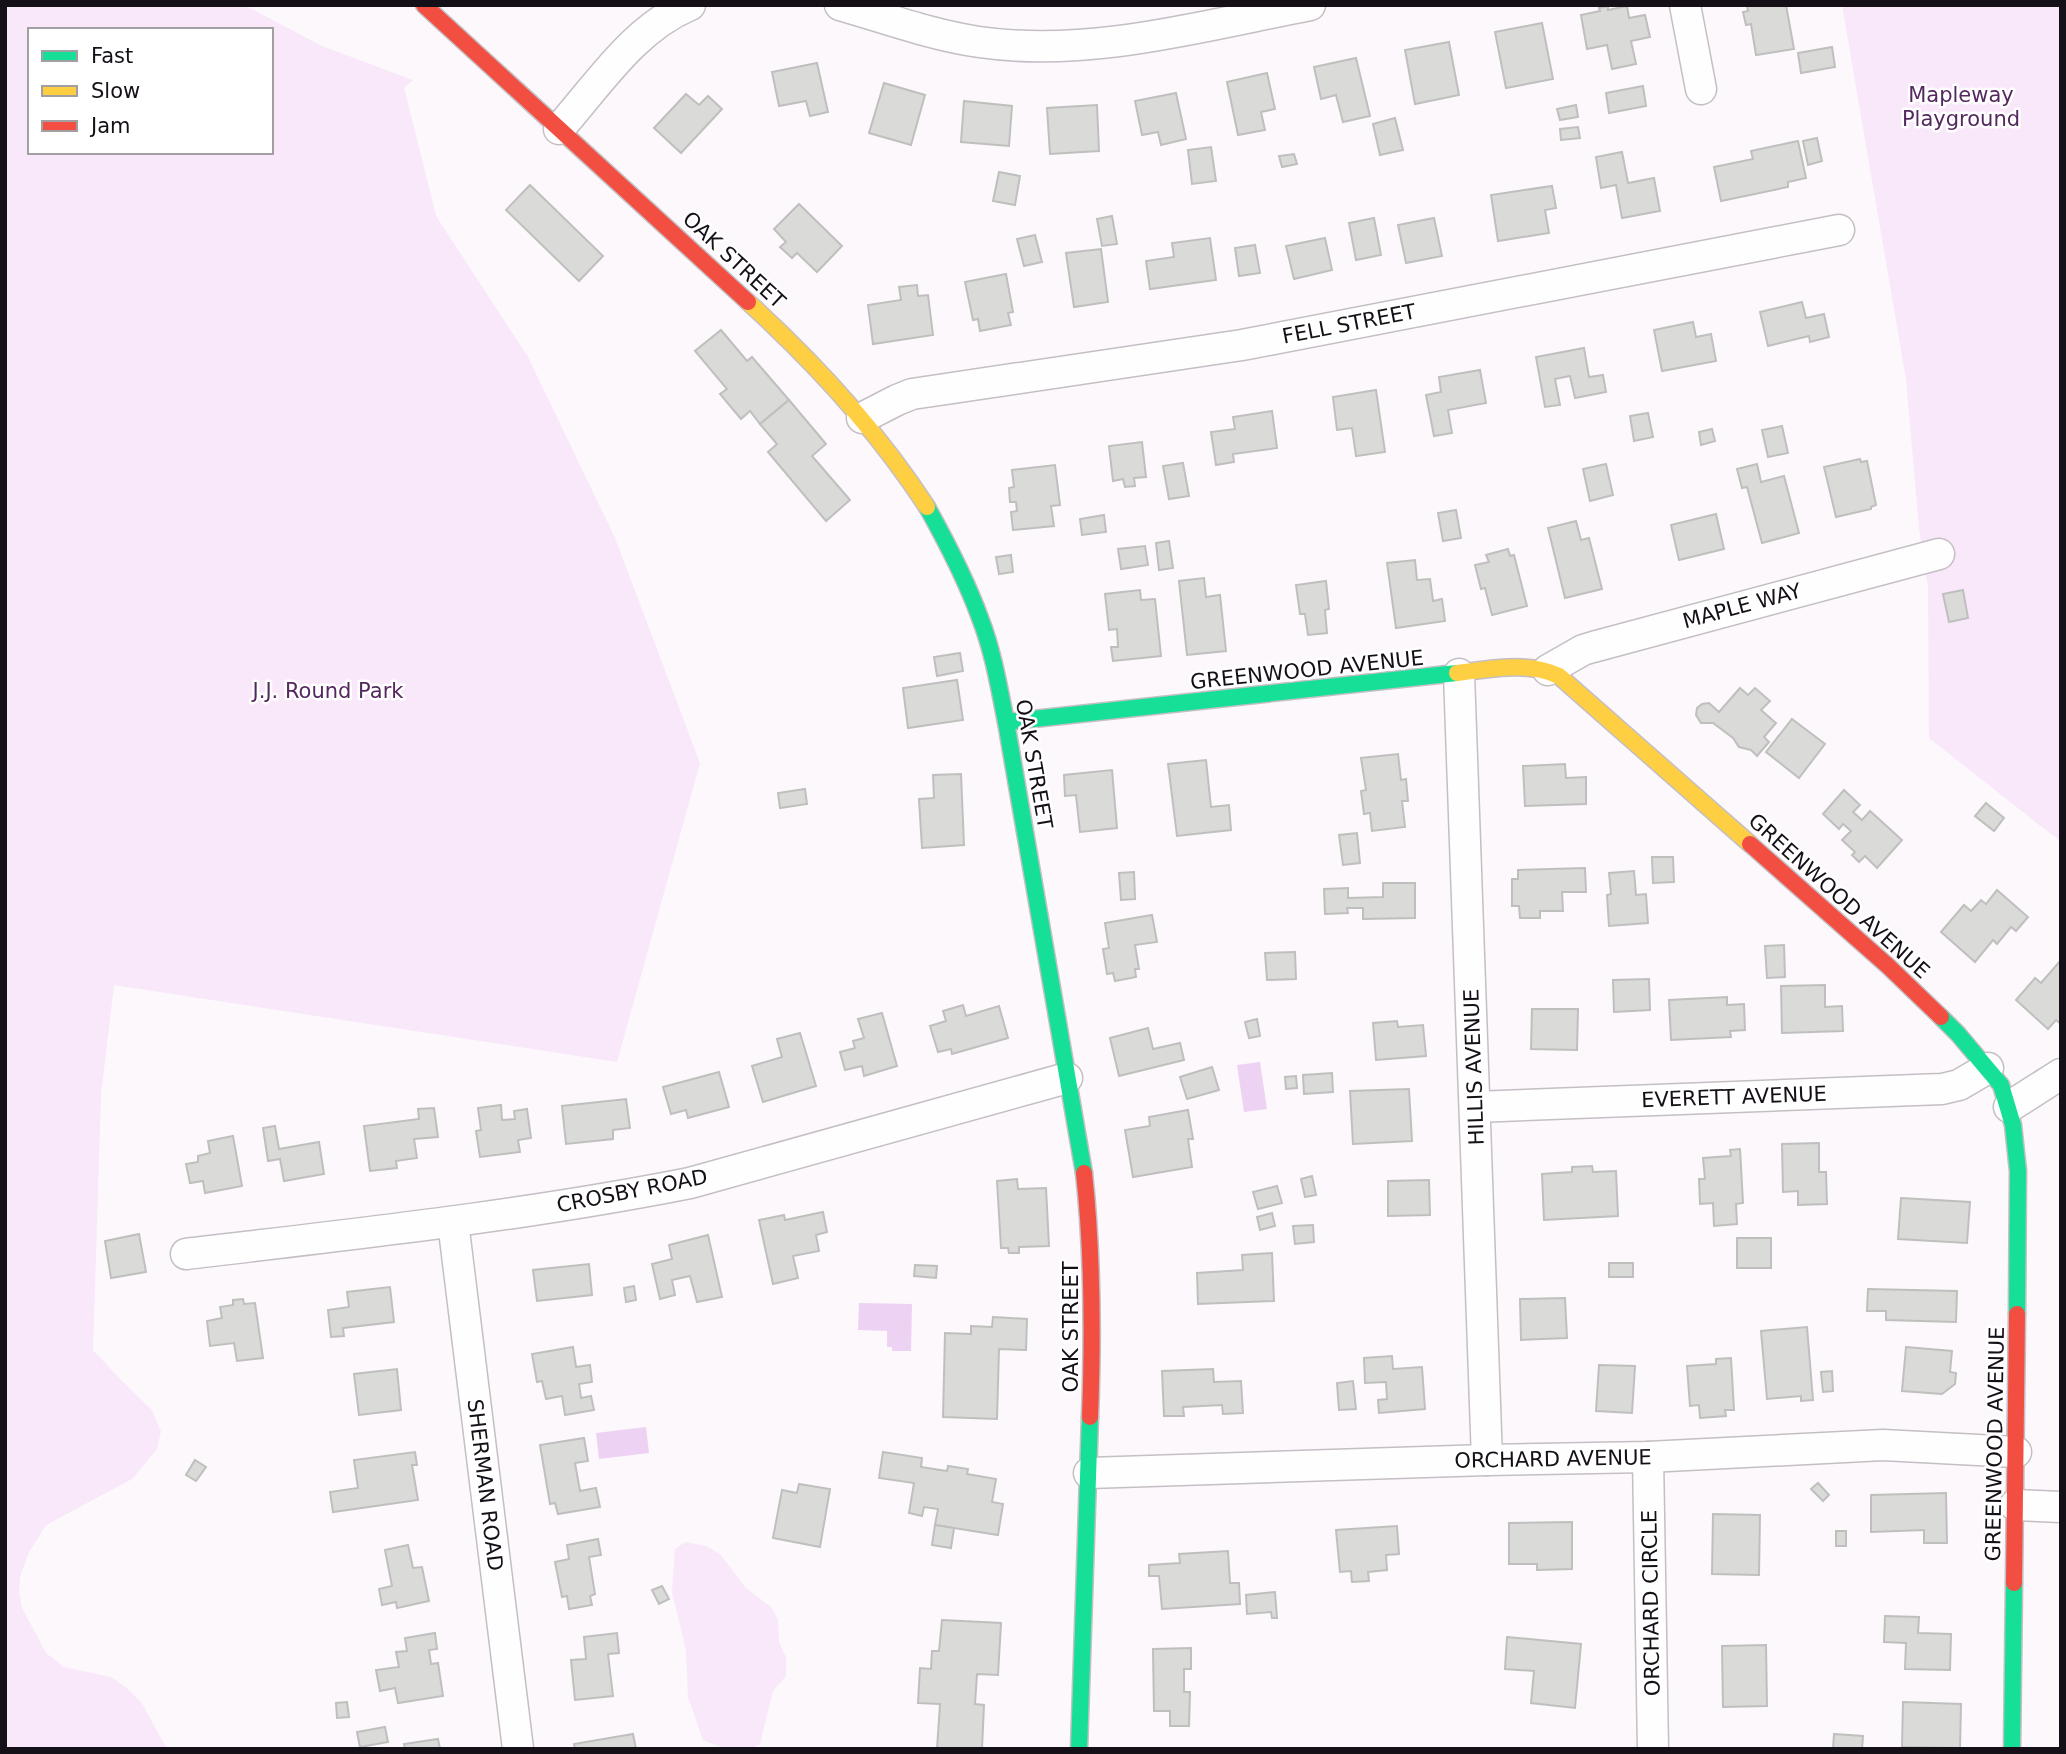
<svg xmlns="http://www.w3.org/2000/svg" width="2066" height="1754" viewBox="0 0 2066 1754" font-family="'DejaVu Sans',sans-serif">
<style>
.green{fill:#f8e8fa;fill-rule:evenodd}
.water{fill:#edd2f3}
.building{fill:#dadbd9;stroke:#bfc0be;stroke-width:2}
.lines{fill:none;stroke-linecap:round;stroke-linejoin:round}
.street-casing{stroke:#c4bfc4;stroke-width:33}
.fast-casing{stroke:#c4bfc4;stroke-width:19}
.slow-casing{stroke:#c4bfc4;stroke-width:19}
.jam-casing{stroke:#c4bfc4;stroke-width:19}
.street{stroke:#fffeff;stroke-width:30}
.fast{stroke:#16e098;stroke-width:16}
.slow{stroke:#ffcf43;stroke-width:16}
.jam{stroke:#f24e42;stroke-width:16}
.labels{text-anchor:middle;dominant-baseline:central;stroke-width:5;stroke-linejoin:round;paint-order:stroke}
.park-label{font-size:21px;fill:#55295f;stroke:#fff}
.street-label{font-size:21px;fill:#151017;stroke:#fff}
</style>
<rect width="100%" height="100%" fill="#fcf8fc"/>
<!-- green -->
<g class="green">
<path d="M 5,5 L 244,5 L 322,46 L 413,80 L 404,88 L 436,216 L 528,357 L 615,538 L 700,763 L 617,1062 L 114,985 L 101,1095 L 93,1350 L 120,1379 L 151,1409 L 161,1431 L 157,1449 L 132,1479 L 46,1525 L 28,1554 L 20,1577 L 19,1591 L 22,1608 L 46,1653 L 64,1667 L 111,1677 L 128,1689 L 141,1702 L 167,1749 L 5,1749 ZM 30,30 L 271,30 L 271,152 L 30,152 Z"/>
<polygon points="1842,5 2061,5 2061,842 1929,738 1928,587 1919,528 1906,379"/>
<path d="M 685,1542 L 706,1546 L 720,1554 L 746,1588 L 772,1608 L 778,1620 L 779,1642 L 786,1657 L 786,1676 L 773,1691 L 760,1744 C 743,1754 719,1748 703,1740 L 688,1697 L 686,1650 L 672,1592 L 675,1549 Z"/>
</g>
<!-- water -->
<g class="water">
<polygon points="1260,1062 1267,1109 1244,1112 1237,1065"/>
<polygon points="859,1303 912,1304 911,1351 892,1351 892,1347 887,1347 887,1331 858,1330"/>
<polygon points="646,1427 649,1453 599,1459 596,1433"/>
</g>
<!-- building -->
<g class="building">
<polygon points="1747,5 1786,5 1794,49 1756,55 1751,24 1746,25 1743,12 1748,11"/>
<polygon points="1608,6 1608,10 1627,6 1629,18 1645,15 1650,37 1631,41 1636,64 1612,69 1607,45 1587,49 1581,15 1600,11 1599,8"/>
<polygon points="1542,23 1553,79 1506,88 1495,32"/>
<polygon points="1449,42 1459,95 1415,104 1405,50"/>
<polygon points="1832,47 1835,67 1801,73 1798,53"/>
<polygon points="1356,58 1370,116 1343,122 1336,95 1321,99 1314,67"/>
<polygon points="817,63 828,112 810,116 806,101 779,106 772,72"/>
<polygon points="1267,73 1275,109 1261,112 1265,130 1238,135 1227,82"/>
<polygon points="884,83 925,95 911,145 869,133"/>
<polygon points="1643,86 1646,106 1609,113 1606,93"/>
<polygon points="1176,93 1186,139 1161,145 1158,132 1142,135 1135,101"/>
<polygon points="686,94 699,105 708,96 722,109 681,153 654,128"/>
<polygon points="964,101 1012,106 1009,146 961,142"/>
<polygon points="1097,105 1099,151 1050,154 1047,108"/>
<polygon points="1576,105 1578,117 1560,120 1557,109"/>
<polygon points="1395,118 1403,150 1380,155 1373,124"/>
<polygon points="1578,127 1580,138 1561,140 1560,129"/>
<polygon points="1817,138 1822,161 1808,165 1803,141"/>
<polygon points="1798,141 1806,178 1788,182 1788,187 1721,201 1714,167 1753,159 1751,151"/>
<polygon points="1211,147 1216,181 1192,184 1188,150"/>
<polygon points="1622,152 1628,183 1654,178 1660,211 1622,218 1616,185 1601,188 1596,157"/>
<polygon points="1294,154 1297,164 1282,167 1279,156"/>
<polygon points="999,172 1020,176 1015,205 993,201"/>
<polygon points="530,185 603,256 579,281 506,210"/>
<polygon points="1552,186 1556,208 1545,210 1549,233 1498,241 1491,195"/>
<polygon points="799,204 842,246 817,272 797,253 792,258 780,247 786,242 774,229"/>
<polygon points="1112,216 1117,244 1102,246 1097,219"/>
<polygon points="1374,218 1381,255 1356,260 1349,223"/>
<polygon points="1434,218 1442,256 1406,263 1398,225"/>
<polygon points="1035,235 1042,262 1024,266 1017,239"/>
<polygon points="1210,238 1216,280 1150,289 1146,261 1174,257 1172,243"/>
<polygon points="1325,238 1332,270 1294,279 1286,246"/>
<polygon points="1255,245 1260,273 1239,276 1235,248"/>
<polygon points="1101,249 1108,302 1074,307 1066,253"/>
<polygon points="1006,274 1013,312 1008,313 1011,325 980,331 978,319 973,320 965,282"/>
<polygon points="917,285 918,296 928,295 933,335 873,344 868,305 901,300 899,287"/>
<polygon points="1802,302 1806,318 1824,314 1829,337 1810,342 1809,336 1768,346 1760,312"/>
<polygon points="1693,322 1696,337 1711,334 1716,361 1662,371 1654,330"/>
<polygon points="721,330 747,361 752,357 789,400 760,424 750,411 741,419 720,394 727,389 695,351"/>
<polygon points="1584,348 1589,377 1603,375 1606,392 1575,398 1570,376 1555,379 1560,405 1545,407 1536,357"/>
<polygon points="1480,370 1486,403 1448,410 1452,433 1434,436 1426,395 1441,392 1439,377"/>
<polygon points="1376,390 1385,452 1356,456 1352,428 1337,430 1333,397"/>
<polygon points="789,400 826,444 812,456 850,500 826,521 768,452 777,444 760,424"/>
<polygon points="1272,411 1277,448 1233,454 1234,462 1216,465 1211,432 1235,429 1233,417"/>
<polygon points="1648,413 1653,437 1634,441 1630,416"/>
<polygon points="1782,426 1788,453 1768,457 1762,430"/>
<polygon points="1712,429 1715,441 1701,445 1699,432"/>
<polygon points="1142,442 1146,477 1134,478 1135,486 1125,487 1123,479 1113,481 1109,446"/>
<polygon points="1860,459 1861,462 1867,461 1876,505 1871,507 1871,509 1836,517 1824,467"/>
<polygon points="1183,463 1189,496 1169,499 1163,466"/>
<polygon points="1606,464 1613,495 1590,501 1583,469"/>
<polygon points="1757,464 1761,482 1784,476 1799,533 1762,543 1747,487 1742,488 1737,469"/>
<polygon points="1055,465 1060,505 1051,506 1054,526 1013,530 1011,512 1017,511 1016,502 1010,502 1009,488 1014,487 1012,470"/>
<polygon points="1456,510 1461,538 1443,541 1438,513"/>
<polygon points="1716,514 1724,549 1679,560 1671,525"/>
<polygon points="1104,515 1106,532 1082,535 1080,519"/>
<polygon points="1576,521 1581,540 1589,538 1602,589 1565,598 1548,528"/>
<polygon points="1169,541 1173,568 1159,570 1156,543"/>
<polygon points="1145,546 1148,565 1121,569 1118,549"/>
<polygon points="1508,549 1510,556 1514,555 1527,606 1492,615 1485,588 1481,589 1475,565 1489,562 1486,555"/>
<polygon points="1011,555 1013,572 999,574 996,557"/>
<polygon points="1415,560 1417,580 1430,579 1433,601 1442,599 1445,621 1396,628 1387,563"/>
<polygon points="1204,578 1206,597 1220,595 1226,651 1187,655 1179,581"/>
<polygon points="1326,581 1329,609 1325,610 1327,633 1308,635 1305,614 1300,614 1296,585"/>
<polygon points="1140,590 1141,600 1155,599 1161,656 1113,661 1111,647 1118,647 1117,629 1109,630 1105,594"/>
<polygon points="1963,590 1968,618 1949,622 1943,594"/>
<polygon points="960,653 963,671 937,676 934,657"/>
<polygon points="957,680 963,720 908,728 903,688"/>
<polygon points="1740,688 1748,695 1755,688 1770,701 1761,710 1776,723 1764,737 1769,742 1757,756 1751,750 1739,747 1733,738 1713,723 1701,723 1696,715 1697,708 1702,704 1709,703 1719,712"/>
<polygon points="1792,719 1825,744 1799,778 1766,752"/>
<polygon points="1398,754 1401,780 1406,779 1408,801 1402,801 1405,827 1372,831 1370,813 1364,814 1361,791 1366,790 1361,758"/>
<polygon points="1206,760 1211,807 1229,805 1231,830 1177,836 1168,764"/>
<polygon points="1565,764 1566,778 1586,777 1586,804 1525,806 1523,766"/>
<polygon points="1112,770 1117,828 1080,832 1076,795 1065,796 1064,775"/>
<polygon points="961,774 964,845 922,848 919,799 934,798 933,775"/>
<polygon points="805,789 807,804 780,808 778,793"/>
<polygon points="1844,790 1860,805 1853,812 1862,820 1870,811 1902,840 1877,868 1865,856 1859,862 1852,855 1855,852 1842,840 1851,831 1843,824 1839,829 1823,814"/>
<polygon points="1986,803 2004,818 1994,831 1975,816"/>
<polygon points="1357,833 1360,863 1343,865 1339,835"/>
<polygon points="1652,857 1673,857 1674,882 1653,883"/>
<polygon points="1585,868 1586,892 1562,892 1563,911 1540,911 1540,918 1520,918 1519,906 1512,906 1512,879 1518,879 1518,870"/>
<polygon points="1634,871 1636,895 1646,894 1648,923 1609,926 1607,895 1611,894 1609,873"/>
<polygon points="1134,872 1135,899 1121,900 1119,873"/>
<polygon points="1383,883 1415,883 1415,918 1363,919 1363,908 1347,908 1348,913 1325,914 1324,889 1348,888 1348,898 1383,897"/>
<polygon points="1997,890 2028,917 2016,931 2011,927 1997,944 1993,940 1975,962 1941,932 1964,905 1971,911 1981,900 1986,904"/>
<polygon points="1152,915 1157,942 1135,945 1139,969 1135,969 1136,977 1115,981 1113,973 1107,974 1103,949 1109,948 1105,923"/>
<polygon points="1784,945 1785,977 1767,978 1765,946"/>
<polygon points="1295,952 1296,979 1267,980 1265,953"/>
<polygon points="2061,960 2061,1024 2056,1020 2048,1029 2016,1000 2035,978 2041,983"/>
<polygon points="1649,979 1650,1010 1614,1012 1613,980"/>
<polygon points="1825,985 1825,1007 1842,1006 1843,1031 1782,1033 1781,986"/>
<polygon points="1727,997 1727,1005 1744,1004 1745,1030 1730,1031 1731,1037 1671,1040 1669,1000"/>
<polygon points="963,1005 966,1016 999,1006 1008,1038 952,1054 951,1049 938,1052 930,1026 946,1021 943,1011"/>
<polygon points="1532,1009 1578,1009 1577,1050 1531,1049"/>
<polygon points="882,1013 897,1066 864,1076 862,1066 845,1070 840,1052 855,1048 853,1041 864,1038 858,1019"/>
<polygon points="1257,1019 1260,1036 1249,1038 1245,1022"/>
<polygon points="1397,1021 1398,1027 1423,1025 1426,1056 1376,1060 1373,1023"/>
<polygon points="1148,1028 1153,1049 1180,1043 1184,1060 1119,1076 1110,1038"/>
<polygon points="800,1033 816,1086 763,1102 752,1066 782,1057 777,1039"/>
<polygon points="1212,1067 1219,1090 1187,1099 1180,1077"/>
<polygon points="719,1072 729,1107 688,1118 686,1110 671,1114 663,1087"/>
<polygon points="1332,1073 1333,1092 1304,1094 1303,1075"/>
<polygon points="1296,1076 1297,1088 1286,1089 1285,1077"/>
<polygon points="1409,1089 1412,1141 1353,1144 1350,1091"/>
<polygon points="626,1099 630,1128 613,1130 613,1139 566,1144 562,1106"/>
<polygon points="501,1105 502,1120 515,1119 514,1111 527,1109 531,1138 518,1140 520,1152 480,1157 476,1131 481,1130 478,1108"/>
<polygon points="434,1108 438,1137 414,1139 417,1158 396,1161 397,1168 370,1171 364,1126 419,1119 418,1109"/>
<polygon points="1188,1110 1193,1139 1188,1139 1192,1167 1133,1177 1125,1130 1150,1126 1149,1117"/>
<polygon points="275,1126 279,1149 319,1142 324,1174 284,1181 280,1159 268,1161 263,1128"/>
<polygon points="233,1136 242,1186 205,1193 203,1181 190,1183 186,1164 198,1162 198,1156 210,1153 208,1141"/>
<polygon points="1819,1143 1819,1172 1826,1172 1827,1204 1798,1205 1798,1191 1783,1192 1782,1144"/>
<polygon points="1740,1149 1743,1203 1736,1204 1737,1224 1714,1226 1713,1203 1700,1204 1699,1179 1705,1179 1703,1158 1731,1156 1730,1150"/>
<polygon points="1592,1166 1593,1172 1616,1171 1618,1216 1544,1220 1542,1174 1572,1172 1572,1167"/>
<polygon points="1312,1176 1316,1195 1305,1197 1301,1179"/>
<polygon points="1017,1179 1018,1189 1046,1188 1049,1246 1019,1247 1019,1253 1009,1253 1008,1248 1001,1248 997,1181"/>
<polygon points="1429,1180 1430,1215 1388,1216 1388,1181"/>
<polygon points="1277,1186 1282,1203 1258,1209 1253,1192"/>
<polygon points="1901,1198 1970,1202 1967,1243 1898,1239"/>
<polygon points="823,1212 827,1232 816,1235 819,1251 793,1256 798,1278 773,1284 759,1220 784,1215 785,1220"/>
<polygon points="1272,1213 1275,1226 1260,1230 1257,1217"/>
<polygon points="1313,1225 1314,1242 1295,1244 1293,1226"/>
<polygon points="139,1234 146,1272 111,1278 105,1241"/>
<polygon points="708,1235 722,1297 697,1302 690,1276 672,1280 675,1295 660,1299 652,1264 672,1259 669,1245"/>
<rect x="1737" y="1238" width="34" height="30"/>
<polygon points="1272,1253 1274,1301 1198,1304 1197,1273 1243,1270 1242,1255"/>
<rect x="1609" y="1263" width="24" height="14"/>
<polygon points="589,1264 592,1295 537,1301 533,1270"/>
<polygon points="915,1265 937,1266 936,1278 914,1276"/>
<polygon points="634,1286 636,1300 626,1302 624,1288"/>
<polygon points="390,1287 394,1322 343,1328 344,1336 331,1337 328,1310 349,1307 347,1292"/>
<polygon points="1868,1289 1957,1291 1956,1322 1886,1320 1886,1311 1867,1311"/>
<polygon points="1565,1298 1567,1338 1521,1340 1520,1299"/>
<polygon points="243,1299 244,1304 255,1303 263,1358 237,1361 234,1343 210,1346 207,1321 222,1318 220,1307 233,1305 233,1300"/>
<polygon points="993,1317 1027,1319 1026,1350 999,1349 997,1419 943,1417 945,1333 971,1334 971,1326 992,1327"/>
<polygon points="1807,1327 1813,1400 1801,1401 1801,1396 1767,1399 1761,1331"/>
<polygon points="573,1347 576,1367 590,1365 592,1382 579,1384 581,1398 591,1396 594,1410 565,1415 562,1396 546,1399 542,1381 537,1382 532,1354"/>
<polygon points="1906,1347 1952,1351 1950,1372 1956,1373 1955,1384 1942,1394 1902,1391"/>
<polygon points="1392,1356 1393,1369 1422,1367 1425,1409 1379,1413 1378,1400 1387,1399 1386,1382 1365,1383 1364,1358"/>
<polygon points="1731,1358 1734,1410 1725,1410 1726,1416 1700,1418 1699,1405 1690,1406 1687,1366 1716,1364 1716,1359"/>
<polygon points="1599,1365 1635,1366 1632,1413 1596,1411"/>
<polygon points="397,1369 401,1410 359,1415 354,1374"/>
<polygon points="1213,1369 1214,1382 1241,1381 1243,1413 1223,1414 1222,1405 1183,1407 1184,1416 1164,1416 1162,1371"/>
<polygon points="1832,1371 1833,1391 1823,1392 1821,1372"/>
<polygon points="1353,1381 1356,1409 1339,1410 1337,1383"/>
<polygon points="584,1438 588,1461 575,1463 580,1491 596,1488 600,1507 558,1514 555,1503 550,1504 540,1445"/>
<polygon points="415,1452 417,1465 412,1465 418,1500 333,1512 330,1492 358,1488 354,1460"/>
<polygon points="883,1452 922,1458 921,1467 947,1471 948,1466 968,1469 967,1474 996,1479 992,1502 1003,1504 998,1535 935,1525 938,1509 924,1507 922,1516 909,1513 914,1483 879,1478"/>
<polygon points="195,1460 206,1467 196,1481 186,1475"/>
<polygon points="1818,1483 1829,1495 1823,1501 1811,1489"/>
<polygon points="799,1484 830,1489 820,1547 773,1538 782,1490 797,1493"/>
<polygon points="1946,1493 1947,1543 1924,1543 1924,1530 1871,1532 1871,1495"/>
<polygon points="1713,1514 1760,1515 1759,1575 1712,1574"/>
<polygon points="1572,1522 1572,1569 1537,1570 1537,1564 1509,1564 1509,1523"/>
<polygon points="935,1525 954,1528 951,1548 932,1545"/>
<polygon points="1397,1526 1399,1554 1386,1555 1387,1570 1368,1572 1369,1581 1352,1582 1351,1571 1340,1572 1336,1530"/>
<rect x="1836" y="1531" width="10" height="15"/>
<polygon points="598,1539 601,1555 589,1557 595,1594 590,1596 592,1605 569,1609 567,1596 562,1597 555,1562 569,1559 567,1545"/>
<polygon points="408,1545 413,1568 422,1567 429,1601 397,1608 396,1602 382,1605 379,1589 392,1586 385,1550"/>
<polygon points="1228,1551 1230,1583 1239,1583 1240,1604 1162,1609 1159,1576 1149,1576 1149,1565 1180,1563 1179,1554"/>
<polygon points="662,1586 669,1599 659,1604 652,1590"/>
<polygon points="1275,1592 1277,1618 1272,1618 1271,1612 1247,1614 1246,1595"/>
<polygon points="1885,1616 1919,1617 1918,1633 1951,1634 1950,1670 1905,1669 1906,1643 1884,1642"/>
<polygon points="942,1620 1001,1623 998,1675 977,1674 975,1704 984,1705 982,1749 937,1749 940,1704 918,1703 920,1668 931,1669 932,1651 939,1651"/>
<polygon points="435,1633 437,1649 429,1650 431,1664 438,1663 443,1696 398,1703 395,1688 380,1691 376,1670 399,1667 396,1652 407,1651 405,1638"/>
<polygon points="617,1633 619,1653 608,1654 613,1696 575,1700 571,1660 586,1659 584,1637"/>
<polygon points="1507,1637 1581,1644 1575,1708 1531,1703 1534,1671 1505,1669"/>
<polygon points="1766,1645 1767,1706 1723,1707 1722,1646"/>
<polygon points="1191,1648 1191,1669 1184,1669 1184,1692 1190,1692 1189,1726 1170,1726 1170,1711 1154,1711 1153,1649"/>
<polygon points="347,1702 349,1717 337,1718 336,1703"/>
<polygon points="1903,1702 1961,1704 1960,1748 1902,1747"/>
<polygon points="385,1727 388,1742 360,1747 357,1732"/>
<polygon points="633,1734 636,1749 575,1749 574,1744"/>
<polygon points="1834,1734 1863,1736 1862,1749 1833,1749"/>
<polygon points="438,1739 440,1749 405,1749 404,1744"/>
</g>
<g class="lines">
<!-- street casing -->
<g class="street-casing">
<g id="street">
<path d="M 840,5 C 886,18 931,35 979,42 C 1089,58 1202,26 1310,5"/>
<polyline points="1685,5 1701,89"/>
<path d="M 559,129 C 598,85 634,28 690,5"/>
<polyline points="862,418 897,400 912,394 1242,345 1839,230"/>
<polyline points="1548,670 1583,650 1593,647 1939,554"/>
<polyline points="1459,674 1487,1460"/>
<polyline points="1475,1107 1942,1089 1959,1085 1988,1068"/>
<polyline points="2009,1107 2061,1074"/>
<polyline points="453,1222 518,1749"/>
<path d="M 186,1254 C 354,1234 523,1216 690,1183 L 1067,1078"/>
<polyline points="1648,1457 1653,1749"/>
<polyline points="1089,1473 1487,1460 1648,1457 1883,1445 2016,1452"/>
<polyline points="2015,1505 2061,1507"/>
</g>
</g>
<!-- fast casing -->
<g class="fast-casing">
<g id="fast">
<path d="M 927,507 C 947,543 966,579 980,618 C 993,651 999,687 1006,722 L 1084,1173"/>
<polyline points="1006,722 1457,673"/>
<polyline points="1941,1017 1958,1034 2001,1085 2013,1125 2018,1171 2017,1314"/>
<polyline points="1079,1749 1090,1417"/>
<polyline points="2012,1749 2014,1583"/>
</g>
</g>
<!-- slow casing -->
<g class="slow-casing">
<g id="slow">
<path d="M 748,302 C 815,363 877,430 927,507"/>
<path d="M 1457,673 C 1491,669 1527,661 1559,676 L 1750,844"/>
</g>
</g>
<!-- jam casing -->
<g class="jam-casing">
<g id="jam">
<polyline points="424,5 748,302"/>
<polyline points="1750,844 1888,966 1941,1017"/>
<path d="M 1084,1173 C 1093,1255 1093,1335 1090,1417"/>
<polyline points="2014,1583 2017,1314"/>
</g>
</g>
<!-- street -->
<use href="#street" class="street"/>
<!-- fast -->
<use href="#fast" class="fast"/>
<!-- slow -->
<use href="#slow" class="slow"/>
<!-- jam -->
<use href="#jam" class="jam"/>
</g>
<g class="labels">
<!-- park labels -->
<g class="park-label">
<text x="1961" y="95">Mapleway<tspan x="1961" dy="24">Playground</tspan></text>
<text x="328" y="691">J.J. Round Park</text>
</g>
<!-- street labels -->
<g class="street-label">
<text transform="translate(734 260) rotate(43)">OAK STREET</text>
<text transform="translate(1349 324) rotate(-11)">FELL STREET</text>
<text transform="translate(1742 606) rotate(-15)">MAPLE WAY</text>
<text transform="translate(1307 670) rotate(-6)">GREENWOOD AVENUE</text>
<text transform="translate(1034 764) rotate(80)">OAK STREET</text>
<text transform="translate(1839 896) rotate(42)">GREENWOOD AVENUE</text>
<text transform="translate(1474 1067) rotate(-92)">HILLIS AVENUE</text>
<text transform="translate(1734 1097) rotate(-2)">EVERETT AVENUE</text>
<text transform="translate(632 1191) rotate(-11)">CROSBY ROAD</text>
<text transform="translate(1071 1327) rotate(-90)">OAK STREET</text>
<text transform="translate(1995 1444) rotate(-89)">GREENWOOD AVENUE</text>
<text transform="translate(1553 1459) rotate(-1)">ORCHARD AVENUE</text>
<text transform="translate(485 1485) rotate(83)">SHERMAN ROAD</text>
<text transform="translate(1651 1603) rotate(-91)">ORCHARD CIRCLE</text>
</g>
</g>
<!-- border -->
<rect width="2066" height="1754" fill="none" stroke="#151017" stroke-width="14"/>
<!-- legend -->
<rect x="28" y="28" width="245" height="126" fill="#ffffff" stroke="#a19fa2" stroke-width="2"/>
<rect x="42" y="51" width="35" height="10" fill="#16e098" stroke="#a19fa2" stroke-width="2"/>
<text x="91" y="63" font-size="21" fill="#151017">Fast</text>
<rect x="42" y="86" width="35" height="10" fill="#ffcf43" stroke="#a19fa2" stroke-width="2"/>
<text x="91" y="98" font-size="21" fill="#151017">Slow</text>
<rect x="42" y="121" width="35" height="10" fill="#f24e42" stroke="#a19fa2" stroke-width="2"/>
<text x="91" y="133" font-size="21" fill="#151017">Jam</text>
</svg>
